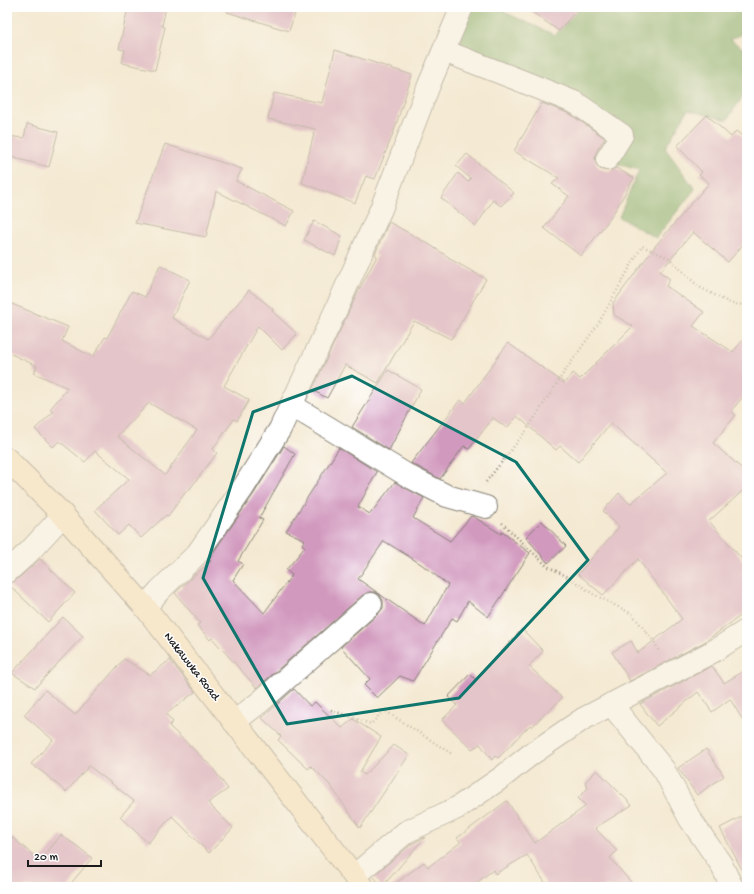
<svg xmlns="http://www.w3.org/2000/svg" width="754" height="894" viewBox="0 0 754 894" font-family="'Gochi Hand',sans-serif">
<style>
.forest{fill:#7aab66;stroke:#4b6441}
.building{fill:#d199be;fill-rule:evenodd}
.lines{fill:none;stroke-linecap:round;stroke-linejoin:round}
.minor-casing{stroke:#888277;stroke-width:24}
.secondary-casing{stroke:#888277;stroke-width:24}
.path{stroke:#888277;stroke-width:2.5;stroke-dasharray:1 3;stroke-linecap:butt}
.minor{stroke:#fff;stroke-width:22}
.secondary{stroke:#fbe6c4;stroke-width:22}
.marked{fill:none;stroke:#0f766e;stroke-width:3;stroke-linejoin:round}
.labels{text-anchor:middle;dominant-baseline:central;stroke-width:3;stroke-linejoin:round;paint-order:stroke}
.street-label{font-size:12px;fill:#1c1c1c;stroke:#fff}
</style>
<rect width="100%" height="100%" fill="#fff"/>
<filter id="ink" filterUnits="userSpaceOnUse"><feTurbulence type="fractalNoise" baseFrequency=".025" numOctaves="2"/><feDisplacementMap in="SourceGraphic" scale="8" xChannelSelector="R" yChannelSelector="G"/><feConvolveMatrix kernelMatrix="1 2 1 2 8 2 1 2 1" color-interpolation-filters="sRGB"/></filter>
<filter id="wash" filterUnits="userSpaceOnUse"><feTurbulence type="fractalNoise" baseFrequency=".012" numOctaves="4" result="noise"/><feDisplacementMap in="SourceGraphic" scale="16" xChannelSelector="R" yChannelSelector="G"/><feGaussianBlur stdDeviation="0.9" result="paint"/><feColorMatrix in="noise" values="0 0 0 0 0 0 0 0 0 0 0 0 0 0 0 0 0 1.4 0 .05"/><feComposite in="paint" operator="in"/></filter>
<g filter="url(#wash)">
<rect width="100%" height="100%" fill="#f4e9d2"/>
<!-- forest -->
<polygon class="forest" points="470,7 506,7 504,12 555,35 581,7 747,7 747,33 729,39 747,51 747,90 727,120 688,110 665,148 695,189 656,238 619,217 639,170 614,163 627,130 453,45"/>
<g id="blocks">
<!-- building -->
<g class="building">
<polygon points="128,7 166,7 162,26 165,27 155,70 122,63 125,50 119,49"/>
<polygon points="228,7 297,7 289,31 227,12"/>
<polygon points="525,7 579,7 559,31"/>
<polygon points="335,50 412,75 394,131 375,179 366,176 355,203 302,183 315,129 268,119 274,93 322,103"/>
<polygon points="542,103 570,114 605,138 596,152 595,158 596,164 600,169 607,171 612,170 616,168 634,178 611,217 581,256 544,228 569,196 552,184 559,178 514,151"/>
<polygon points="707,115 731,137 736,131 747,140 747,240 728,262 693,232 660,272 670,279 666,286 704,312 693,326 733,352 747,335 747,392 731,411 736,415 713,443 747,473 747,487 709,521 747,565 747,611 706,641 630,681 612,652 631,641 638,653 682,619 638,559 603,595 578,574 619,527 603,511 619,493 630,504 667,473 611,423 578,462 560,446 556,450 517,416 507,428 493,418 469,449 464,446 440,479 411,463 460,400 465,403 508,343 564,383 573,373 580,379 633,326 614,315 613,303 656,245 709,183 699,175 702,172 677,146"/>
<polygon points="27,124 58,132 49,167 7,156 7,136 24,138"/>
<polygon points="165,144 242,169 236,181 294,211 286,226 216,191 206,237 135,223"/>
<polygon points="467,154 514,193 501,206 493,200 476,226 441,198 458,173 468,182 471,179 456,166"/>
<polygon points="314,221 342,236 335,256 304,240"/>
<polygon points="389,222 423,241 424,241 450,258 450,259 486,279 451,339 414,321 378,383 345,365 327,398 312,390 358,292 377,256 375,254"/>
<path d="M 160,265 L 190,280 L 172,318 L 208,339 L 249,290 L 273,309 L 272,311 L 297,334 L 282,350 L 258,326 L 224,386 L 249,400 L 237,421 L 234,419 L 213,449 L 217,453 L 189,490 L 188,489 L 168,516 L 166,515 L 141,538 L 129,525 L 118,535 L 95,510 L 129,479 L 95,451 L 85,462 L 59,441 L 53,447 L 35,429 L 53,412 L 50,409 L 68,388 L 34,373 L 37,366 L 7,352 L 7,302 L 68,327 L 62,341 L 93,357 L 105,337 L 107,338 L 132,291 L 145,297 ZM 149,403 L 197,430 L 165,475 L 117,436 Z"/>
<polygon points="388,370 421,389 389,450 352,427"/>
<path d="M 284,446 L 295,454 L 259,518 L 263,520 L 238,561 L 243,564 L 233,580 L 264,613 L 292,575 L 286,570 L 305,547 L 302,544 L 305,540 L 286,531 L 339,448 L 377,472 L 358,507 L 370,514 L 395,482 L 424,498 L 413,518 L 450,541 L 471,516 L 474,517 L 501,534 L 502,532 L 530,553 L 488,617 L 468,601 L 457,621 L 452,618 L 413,681 L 400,676 L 377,698 L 364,685 L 370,679 L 341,647 L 379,613 L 383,608 L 383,601 L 380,595 L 375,592 L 369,592 L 363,595 L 257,688 L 212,638 L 210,640 L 197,625 L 200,623 L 175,593 L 190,579 L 211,561 L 208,560 L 253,495 ZM 384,541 L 421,564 L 448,585 L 425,626 L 358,579 Z"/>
<polygon points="542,521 566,546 548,563 526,537"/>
<polygon points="40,559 75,593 48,622 8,584 15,581"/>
<polygon points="63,617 83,636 35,688 12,673"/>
<polygon points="522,629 543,651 529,666 562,698 548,712 547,711 532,727 530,725 498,758 495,756 492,760 480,744 472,749 442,720 457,705 448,697 470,674 476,680"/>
<polygon points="124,659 150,675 170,660 195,692 166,714 173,722 169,726 211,766 228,789 208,803 233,828 209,853 172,816 148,843 120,817 134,801 89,766 66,792 44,773 31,764 53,740 24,715 45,690 75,715"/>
<polygon points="712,666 724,683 747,669 747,727 730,699 712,712 698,692 657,726 640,704"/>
<polygon points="294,689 310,706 315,702 342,728 353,719 381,737 360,772 365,775 394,745 409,755 360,828 330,785 311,766 308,769 278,740 281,736 262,718"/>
<polygon points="706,749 724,776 697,795 678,768"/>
<polygon points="597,770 632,805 595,828 617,851 610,858 635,887 548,887 527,855 495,874 493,870 471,887 391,887 424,862 428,867 461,842 457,838 507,801 535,843 586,806 578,798 588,788 585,782"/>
<polygon points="747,814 747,879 720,828"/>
<polygon points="7,833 40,861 61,835 77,846 92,858 68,887 7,887"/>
<polygon points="425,837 382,887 373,876 413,843"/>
</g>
</g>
</g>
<g filter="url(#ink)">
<use href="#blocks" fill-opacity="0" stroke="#888277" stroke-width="1"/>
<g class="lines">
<!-- minor casing -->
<g class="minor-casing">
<g id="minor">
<polyline points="444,51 519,80 576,103 622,135 607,159"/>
<polyline points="291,405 410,477 447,496 486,507"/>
<polyline points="7,572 29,552 63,515"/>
<polyline points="145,607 160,590 197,554 243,488 280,429 335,312 381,209 429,85 462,7"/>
<polyline points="611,704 664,770 690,819 721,864 732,887"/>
<polyline points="234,722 260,702 371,604"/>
<polyline points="354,876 406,832 457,808 501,778 530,755 583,719 714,651 747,630"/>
</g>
</g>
<!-- secondary casing -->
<g class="secondary-casing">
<polyline id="secondary" points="7,459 63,515 145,607 354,876 362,887"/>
</g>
<!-- path -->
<g class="path">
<polyline points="486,482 526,431 563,374 598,324 642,246 669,258 699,287 732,304 747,305"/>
<polyline points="502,523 547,566 568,577 593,594 632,614 655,643 660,653"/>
<polyline points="331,710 371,724 384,710 452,754"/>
</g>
<!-- minor -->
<use href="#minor" class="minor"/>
<!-- secondary -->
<use href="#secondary" class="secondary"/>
</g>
</g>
<!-- marked area -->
<path d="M0 0H754V894H0ZM 352,376 L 516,462 L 588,560 L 459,698 L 287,724 L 203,578 L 253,412 Z" fill="#f4e9d2" fill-opacity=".55" fill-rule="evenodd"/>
<path class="marked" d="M 352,376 L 516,462 L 588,560 L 459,698 L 287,724 L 203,578 L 253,412 Z"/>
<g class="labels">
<!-- street labels -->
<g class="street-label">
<text transform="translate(191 667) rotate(52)">Nakawuka Road</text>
</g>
</g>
<!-- margin -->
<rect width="754" height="894" fill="none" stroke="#fff" stroke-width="24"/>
<!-- scale -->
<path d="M28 860v6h73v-6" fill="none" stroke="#1c1c1c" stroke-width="2"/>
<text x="34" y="860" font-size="12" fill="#1c1c1c" stroke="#ffffff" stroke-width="3" paint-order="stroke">20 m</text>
</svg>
